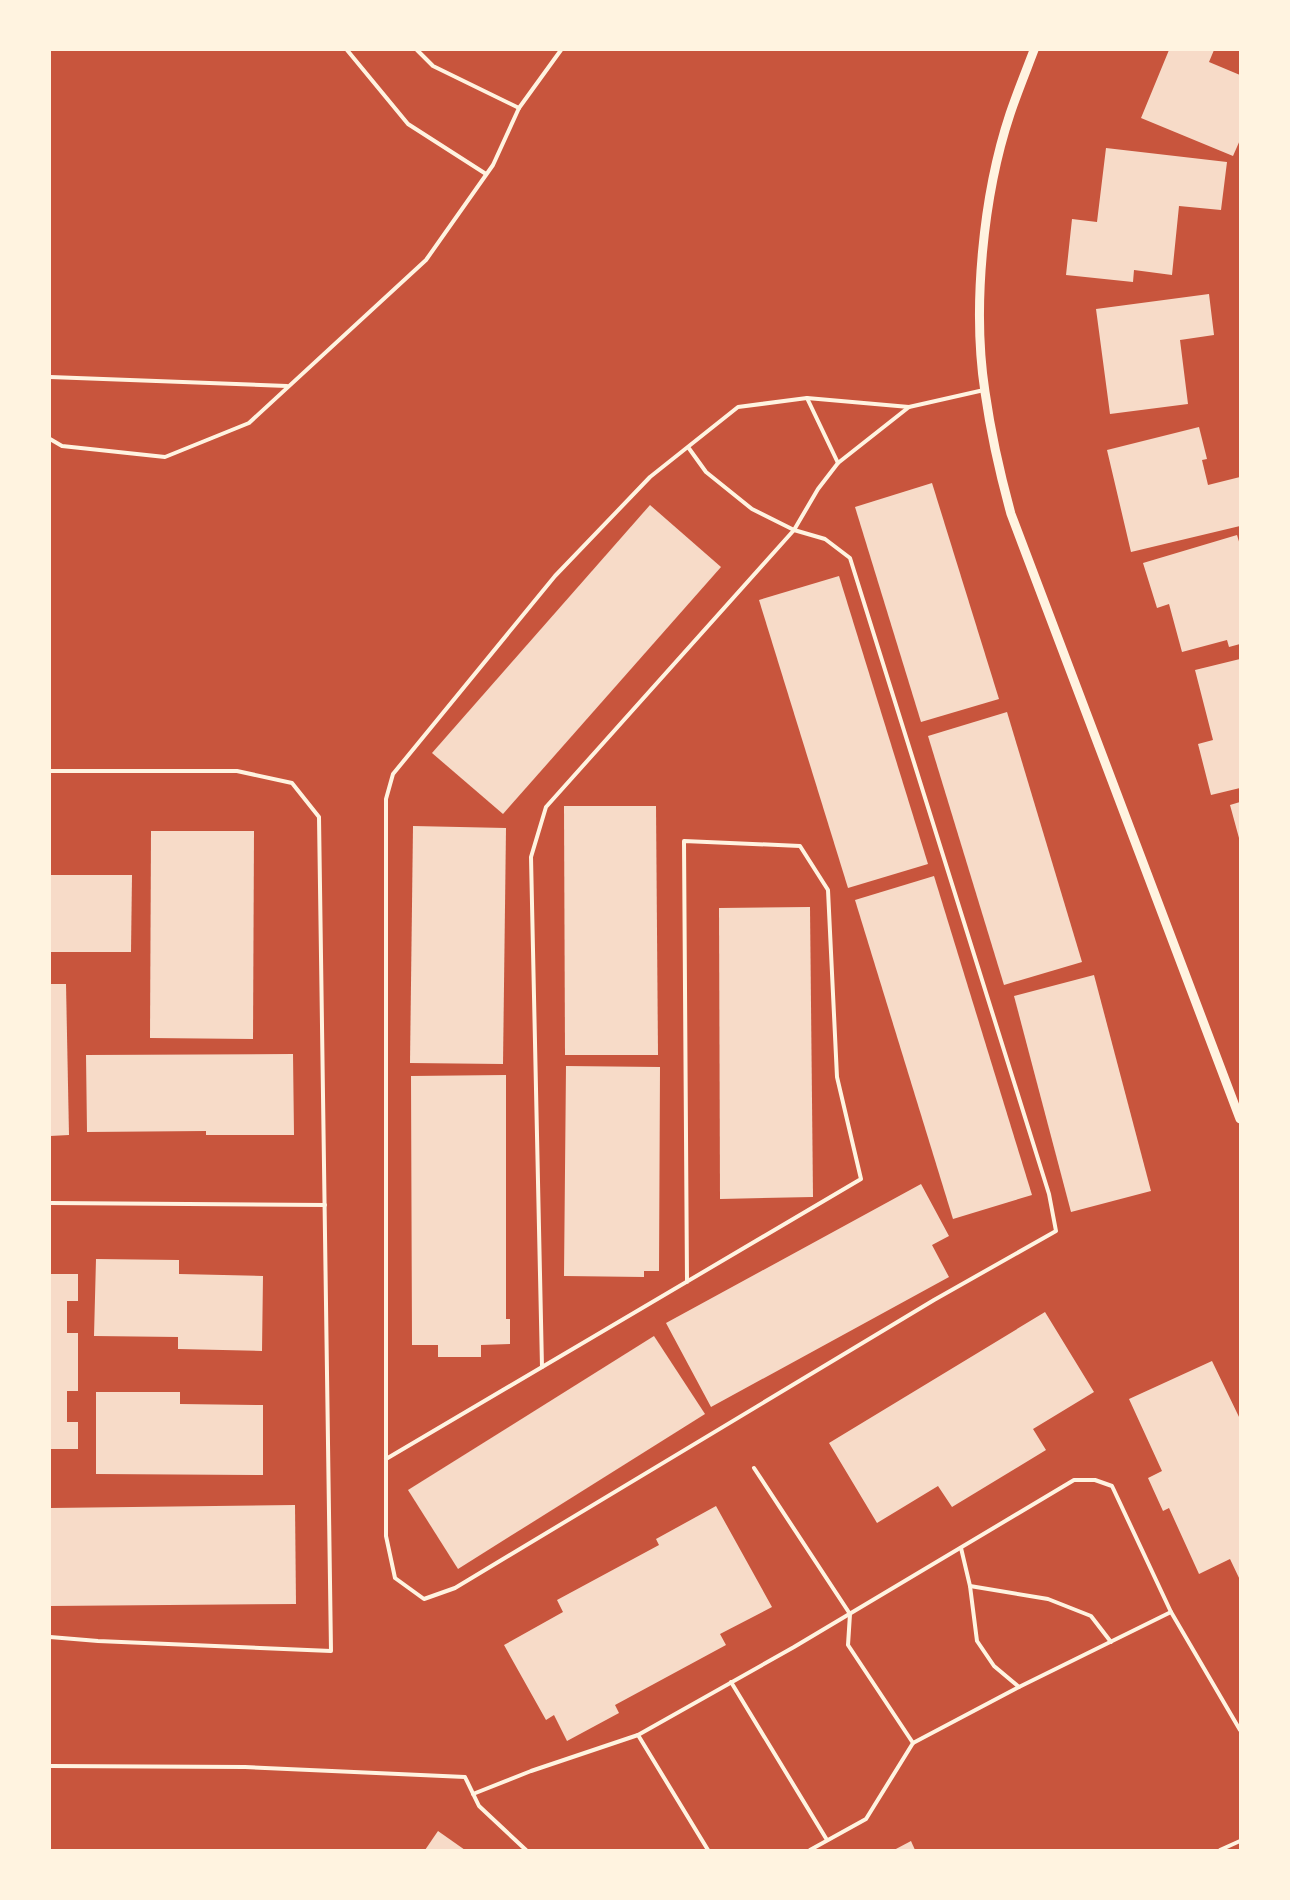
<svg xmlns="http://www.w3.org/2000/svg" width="1290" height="1900" viewBox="0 0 1290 1900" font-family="'Source Serif 4',serif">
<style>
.building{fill:#f7dbc8}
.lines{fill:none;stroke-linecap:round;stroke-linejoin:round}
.service{stroke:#fff3e0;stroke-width:4}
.tertiary{stroke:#fff3e0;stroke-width:9}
</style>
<rect width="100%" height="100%" fill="#c8553d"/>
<!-- building -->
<g class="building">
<polygon points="1169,50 1214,50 1209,62 1240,75 1240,140 1233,156 1141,118"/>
<polygon points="1106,148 1227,162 1221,210 1179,206 1172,275 1134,270 1133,282 1066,275 1072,219 1097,222"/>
<polygon points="1209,294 1214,335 1180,340 1188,404 1110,414 1096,309"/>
<polygon points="1199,427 1207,459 1202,460 1208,485 1240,477 1240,526 1131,552 1107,450"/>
<polygon points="932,483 999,699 921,722 855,507"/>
<polygon points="650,505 721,567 503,814 432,753"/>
<polygon points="1237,535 1240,545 1240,644 1229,647 1227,640 1182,652 1169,604 1157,608 1143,563"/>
<polygon points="839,576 928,864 848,888 759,600"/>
<polygon points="1240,659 1240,788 1211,795 1198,744 1213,740 1195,670"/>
<polygon points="1007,712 1082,962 1004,985 928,736"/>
<polygon points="1240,802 1240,838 1239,838 1230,805"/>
<polygon points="564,806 656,806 658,1055 565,1055"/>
<polygon points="413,826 506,828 503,1064 410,1063"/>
<polygon points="151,831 254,831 253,1039 150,1038"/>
<polygon points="50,875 132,875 131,952 50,952"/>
<polygon points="934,876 1032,1195 953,1219 855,900"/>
<polygon points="810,907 813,1197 720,1199 719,908"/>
<polygon points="1094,975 1151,1191 1071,1212 1014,996"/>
<polygon points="50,984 66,984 69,1135 50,1136"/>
<polygon points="293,1054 294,1135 206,1135 206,1131 87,1132 86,1055"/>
<polygon points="566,1066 660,1067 659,1271 644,1271 644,1277 564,1276"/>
<polygon points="506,1075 506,1319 510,1319 510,1344 481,1345 481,1357 438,1357 438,1345 412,1345 411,1076"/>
<polygon points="921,1184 949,1236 932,1245 949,1277 711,1407 666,1323"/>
<polygon points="96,1259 179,1260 179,1274 263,1276 262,1351 178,1349 178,1337 94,1336"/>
<polygon points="50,1274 78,1274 78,1301 67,1301 67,1333 78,1333 78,1391 67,1391 67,1422 78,1422 78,1449 50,1449"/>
<polygon points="1045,1312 1094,1392 1033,1429 1046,1450 952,1507 938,1486 877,1523 829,1443"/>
<polygon points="654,1336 705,1414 458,1569 408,1490"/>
<polygon points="1212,1361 1240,1419 1240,1580 1230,1559 1199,1574 1169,1508 1163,1511 1148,1478 1162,1471 1129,1399"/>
<polygon points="96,1392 180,1392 180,1404 263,1405 263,1475 96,1474"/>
<polygon points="295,1505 296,1604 50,1606 50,1508"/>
<polygon points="716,1506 772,1607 720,1634 726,1645 615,1705 619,1713 567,1741 554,1715 546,1720 504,1645 563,1612 557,1600 659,1545 656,1539"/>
<polygon points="438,1831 465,1850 425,1850"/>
<polygon points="911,1841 915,1850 894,1850"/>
</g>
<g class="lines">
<!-- service -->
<g class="service">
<polyline points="347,50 408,124 486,174"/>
<polyline points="417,50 433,66 519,108"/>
<polyline points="50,377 287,386"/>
<polyline points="807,398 838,463"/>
<polyline points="50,439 62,446 165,457 249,423 426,260 493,165 519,108 561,50"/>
<polyline points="688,447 706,472 752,509 794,530 825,539 850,558 1049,1194 1056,1231 934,1300 455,1588 424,1599 395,1578 386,1536 386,799 393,774 555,576 650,477 738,407 807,398 909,407 984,390"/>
<polyline points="50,771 237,771 292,783 319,817 331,1651 98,1641 50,1637"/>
<polyline points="50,1203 325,1205"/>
<polyline points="542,1367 531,857 546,807 794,530 818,489 838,463 909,407"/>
<polyline points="386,1459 861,1179 837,1077 828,890 800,846 684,841 687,1282"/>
<polyline points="754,1468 850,1614 848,1645 913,1743"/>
<polyline points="961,1548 970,1586 1048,1599 1091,1616 1111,1642"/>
<polyline points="970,1586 977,1641 994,1666 1019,1687"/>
<polyline points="731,1682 827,1840"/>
<polyline points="638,1735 708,1850"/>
<polyline points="50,1766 245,1767 465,1777 479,1806 526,1850"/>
<polyline points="473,1794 531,1771 638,1735 794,1647 1074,1480 1095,1480 1112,1486 1171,1612"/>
<polyline points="810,1850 866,1819 913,1743 1019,1687 1171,1612 1240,1730"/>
<polyline points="1220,1850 1240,1841"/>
</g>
<!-- tertiary -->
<path class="tertiary" d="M 1034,50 C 1026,71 1017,93 1010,114 C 983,195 972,308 985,392 C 991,434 1000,474 1011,514 L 1240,1119"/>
</g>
<!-- border -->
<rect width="1290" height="1900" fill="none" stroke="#fff3e0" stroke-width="102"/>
</svg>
